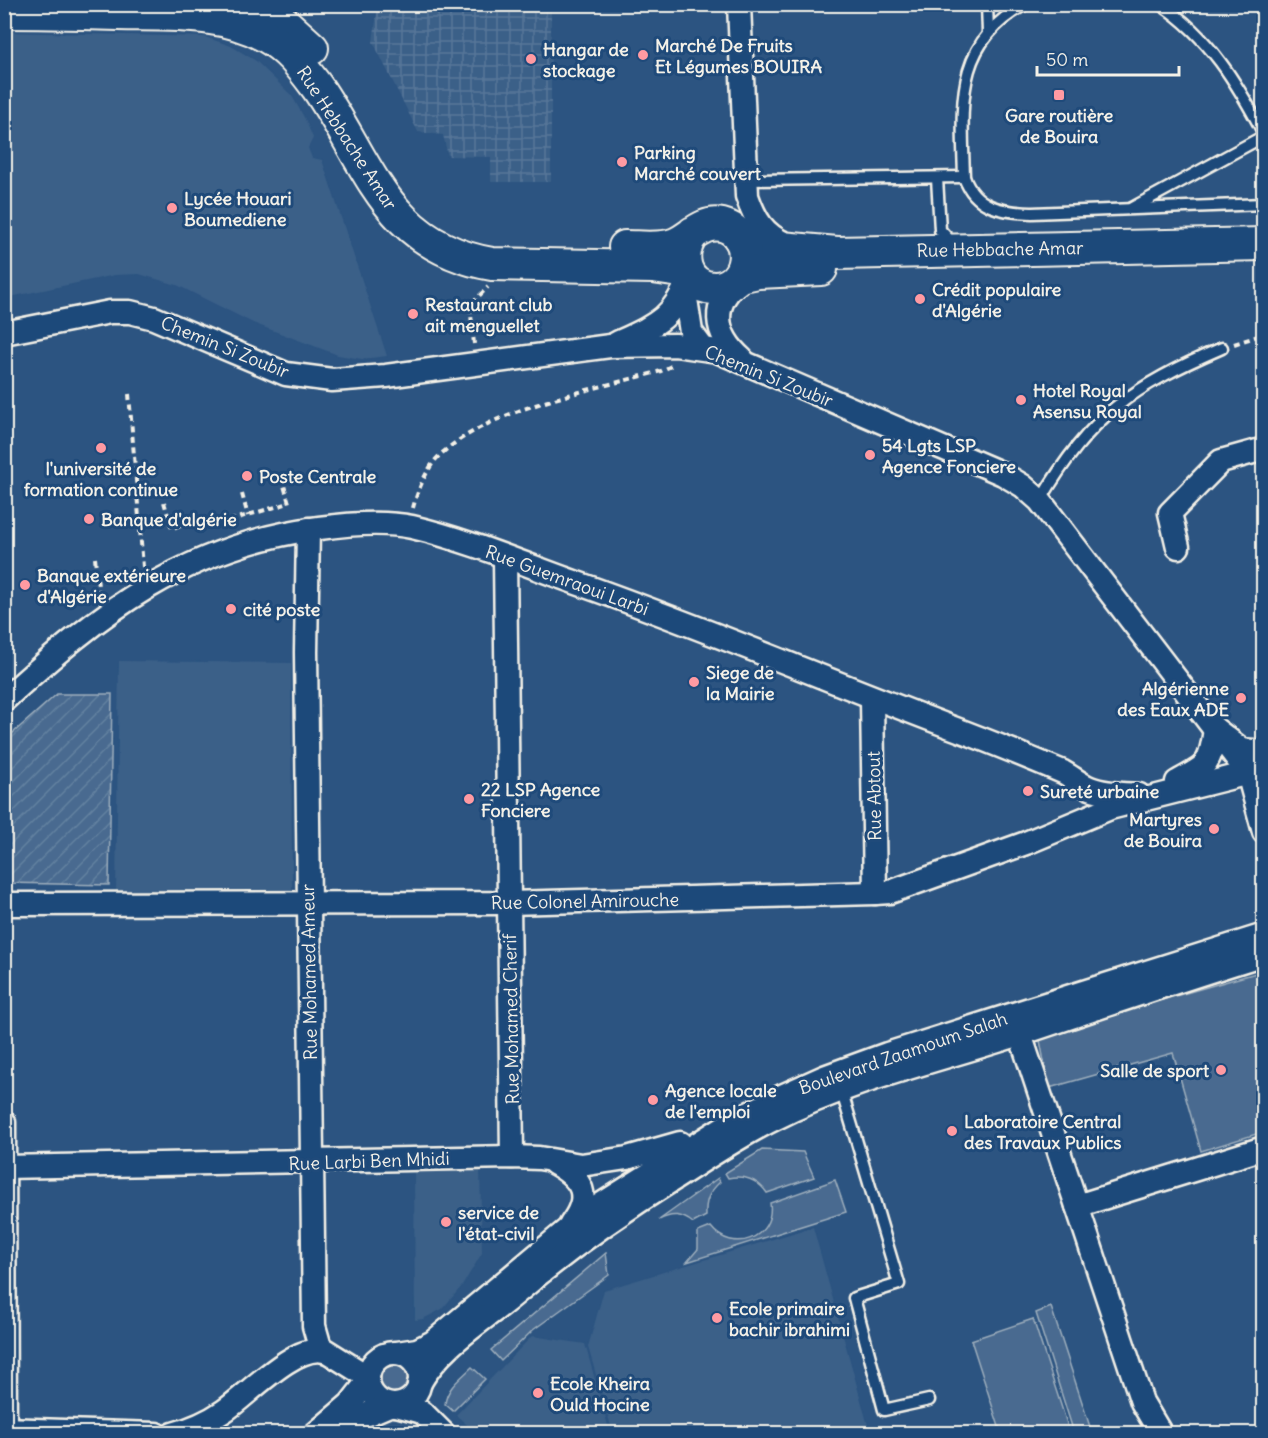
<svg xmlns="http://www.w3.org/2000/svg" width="1268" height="1438" viewBox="0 0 1268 1438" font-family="Delius,sans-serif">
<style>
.built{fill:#3b6088}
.industrial{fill:url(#industrial-grid)}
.grass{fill:#496b90;stroke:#9eaebc;stroke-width:1.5}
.garden{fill:url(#garden-furrows);stroke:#9eaebc;stroke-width:1.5}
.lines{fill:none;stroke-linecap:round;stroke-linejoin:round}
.service-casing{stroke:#f4f1e8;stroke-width:15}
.minor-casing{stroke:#f4f1e8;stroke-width:27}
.secondary-casing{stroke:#f4f1e8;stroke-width:36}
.path{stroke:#f4f1e8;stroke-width:4;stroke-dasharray:6 4.5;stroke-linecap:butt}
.service{stroke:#1f4a7a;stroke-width:10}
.minor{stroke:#1f4a7a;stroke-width:22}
.secondary{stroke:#1f4a7a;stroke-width:32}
.poi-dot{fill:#ff9aa2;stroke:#1f4a7a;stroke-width:2}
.labels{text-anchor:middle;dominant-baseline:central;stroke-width:6;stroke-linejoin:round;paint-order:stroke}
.poi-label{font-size:18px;font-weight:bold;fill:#f4f1e8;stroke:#1f4a7a;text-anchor:start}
.street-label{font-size:18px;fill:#f4f1e8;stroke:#1f4a7a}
</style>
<defs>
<pattern id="industrial-grid" width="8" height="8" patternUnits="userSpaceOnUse" patternTransform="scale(1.5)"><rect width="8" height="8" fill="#3b6088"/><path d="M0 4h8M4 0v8" fill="none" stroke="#587799"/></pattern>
<pattern id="garden-furrows" width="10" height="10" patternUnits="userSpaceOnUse" patternTransform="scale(1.5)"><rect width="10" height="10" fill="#496b90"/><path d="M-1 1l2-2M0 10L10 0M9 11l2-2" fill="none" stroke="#6481a0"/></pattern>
</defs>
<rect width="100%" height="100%" fill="#2c5481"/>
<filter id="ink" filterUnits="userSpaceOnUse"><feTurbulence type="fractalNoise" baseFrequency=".0167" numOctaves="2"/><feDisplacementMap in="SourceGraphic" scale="12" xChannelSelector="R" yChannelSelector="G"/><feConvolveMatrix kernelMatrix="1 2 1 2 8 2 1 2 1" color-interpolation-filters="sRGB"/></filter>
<g filter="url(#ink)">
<!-- built -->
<g class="built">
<polygon points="5,32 205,37 231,46 256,61 292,96 305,119 313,138 308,148 312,158 322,160 387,356 362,359 338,355 253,323 177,285 139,274 115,275 5,298"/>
<polygon points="119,661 291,663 292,891 116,893"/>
<polygon points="480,1170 482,1253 462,1286 442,1309 423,1319 415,1320 414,1171"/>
<polygon points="813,1227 870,1433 613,1433 588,1347 604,1290"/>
<polygon points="532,1336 585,1344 610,1433 476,1433 456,1415"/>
</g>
<!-- industrial -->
<polygon class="industrial" points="378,5 551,5 551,182 491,182 491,157 448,156 443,135 418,132 373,42"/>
<!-- grass -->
<g class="grass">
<polygon points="1263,971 1263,1132 1201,1151 1173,1053 1049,1088 1039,1035"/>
<path d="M 762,1150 L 803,1152 L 814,1177 L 767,1193 C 757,1179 744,1175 728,1178 L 725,1173 Z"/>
<path d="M 718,1178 L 720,1182 C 709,1192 705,1201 706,1216 L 693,1223 C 682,1214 672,1213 659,1220 Z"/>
<path d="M 835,1180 L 846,1212 L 687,1262 L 698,1249 L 698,1232 L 711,1227 C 732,1254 775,1239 770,1203 Z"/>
<polygon points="606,1253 609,1275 533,1330 501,1361 491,1350"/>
<polygon points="1051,1307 1092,1433 1074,1433 1036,1313"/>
<polygon points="1033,1319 1070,1433 1001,1433 971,1340"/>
<circle cx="394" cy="1379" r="15"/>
<path d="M 472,1367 L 485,1379 L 453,1411 L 445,1404 C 447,1387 461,1378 472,1367 Z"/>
</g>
<!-- garden -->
<polygon class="garden" points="57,694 112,694 109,885 5,883 5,740"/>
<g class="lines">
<!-- service casing -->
<g class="service-casing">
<g id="service">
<polyline points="987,4 988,32"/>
<path d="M 1026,4 C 953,43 962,105 964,177 C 975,208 1002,212 1032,213 L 1264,204"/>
<path d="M 1160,4 C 1209,36 1237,83 1264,134"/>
<polyline points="937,178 940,230 953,244"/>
<polyline points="746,180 964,177"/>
<polyline points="1132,208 1264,136"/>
<path d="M 1040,501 C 1091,415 1131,387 1222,348"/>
<polyline points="1263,593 1264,594"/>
<polyline points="841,1089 899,1284 854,1298 884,1410 929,1400"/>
</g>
</g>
<!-- minor casing -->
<g class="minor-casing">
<g id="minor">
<path d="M 739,4 L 747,196 C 755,219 763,234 786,244"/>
<polyline points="684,286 691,332 702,347"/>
<polyline points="4,333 110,312 130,312 154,318 286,374 332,380 386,376 610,346 675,345 717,351 1003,474 1023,486 1040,501 1248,773 1264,832"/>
<path d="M 617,343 C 656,325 674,318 690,276"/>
<path d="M 742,359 C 714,334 709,303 742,279"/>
<polyline points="308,529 306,652 314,1326 320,1347 368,1377"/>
<polyline points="1178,547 1170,513 1221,461 1264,449"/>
<polyline points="505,558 512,1157"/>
<polyline points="872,699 875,893"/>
<path d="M 4,700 C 100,612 186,545 319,528 C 348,524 384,521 412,527 C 468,540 523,564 577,583 C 702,627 824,679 948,726 C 986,740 1025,756 1063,772 C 1072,777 1080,784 1090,788 C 1105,794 1123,794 1139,795"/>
<path d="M 1177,782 C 1208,765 1210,765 1215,729 L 1242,750 L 1264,752"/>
<polyline points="4,904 509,903 875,893 890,892 1026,843 1110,808 1261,770"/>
<polyline points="1015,1019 1142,1402 1161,1434"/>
<polyline points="4,1122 5,1434"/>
<path d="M 554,1163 C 583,1179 592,1196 571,1224"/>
<polyline points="4,1167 512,1157 539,1158 581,1165 627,1158 680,1143"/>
<polyline points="1077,1206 1264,1148"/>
<circle cx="394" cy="1379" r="26"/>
<polyline points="397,1353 417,1350 433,1342 586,1214 727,1125 784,1095 824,1077 887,1054 1264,935"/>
<path d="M 419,1384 C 440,1346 482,1322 514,1295 C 565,1251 618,1214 674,1179 C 707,1158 739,1136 774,1119 C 852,1080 937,1061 1020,1034 C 1101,1007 1182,979 1264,954"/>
<polyline points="396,1405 422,1412 444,1434"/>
<polyline points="4,1429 156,1434"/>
<path d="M 173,1434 C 192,1429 208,1422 224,1411 C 248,1395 294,1344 324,1351"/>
<polyline points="315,1434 350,1404 368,1381"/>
<polyline points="341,1434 363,1416 389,1405"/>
</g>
</g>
<!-- secondary casing -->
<g class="secondary-casing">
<g id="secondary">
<polyline points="252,4 279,18 312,48"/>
<path d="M 4,12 C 43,12 81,13 119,14 C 167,15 222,11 266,36 C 288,48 302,67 317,87 C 370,164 386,246 492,264 L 653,267 L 687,272"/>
<polyline points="739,237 781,248 837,253 1264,244"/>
<path d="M 625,247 C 640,247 662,250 676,244 C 692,237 702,221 722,225 C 757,234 750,289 713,288 C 683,286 677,253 693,233"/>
<polyline points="739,276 758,272 821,269"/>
</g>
</g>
<!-- path -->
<g class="path">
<polyline points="474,344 470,305 488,287"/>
<polyline points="1234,344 1264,334"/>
<polyline points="129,394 143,567"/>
<polyline points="242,494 248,516"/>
<polyline points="164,502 172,529 194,521 197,530 289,503 283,482"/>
<path d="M 413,508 C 417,492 427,467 440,455 C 492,407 593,390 661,371 L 671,366"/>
<polyline points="95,558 99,596"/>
</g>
<!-- service -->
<use href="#service" class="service"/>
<!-- minor -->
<use href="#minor" class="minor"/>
<!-- secondary -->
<use href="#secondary" class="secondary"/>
</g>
</g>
<!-- markers -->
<g class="poi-dot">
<circle cx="643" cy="55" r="6"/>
<circle cx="531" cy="59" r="6"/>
<rect x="1053" y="89" width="12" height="12" rx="3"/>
<circle cx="622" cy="162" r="6"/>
<circle cx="172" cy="208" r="6"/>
<circle cx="920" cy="299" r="6"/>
<circle cx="413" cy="314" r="6"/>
<circle cx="1021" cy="400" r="6"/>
<circle cx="101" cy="448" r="6"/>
<circle cx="870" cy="455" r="6"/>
<circle cx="247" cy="476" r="6"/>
<circle cx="89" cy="519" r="6"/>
<circle cx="25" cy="585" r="6"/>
<circle cx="231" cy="609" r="6"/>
<circle cx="694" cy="682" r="6"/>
<circle cx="1241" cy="698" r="6"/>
<circle cx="1028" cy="791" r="6"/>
<circle cx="469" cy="799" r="6"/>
<circle cx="1214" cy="829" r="6"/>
<circle cx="1221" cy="1070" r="6"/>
<circle cx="653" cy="1100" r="6"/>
<circle cx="952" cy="1131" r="6"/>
<circle cx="446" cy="1222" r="6"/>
<circle cx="717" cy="1318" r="6"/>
<circle cx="538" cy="1393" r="6"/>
</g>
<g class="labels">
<!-- poi labels -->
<g class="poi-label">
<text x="655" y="45">Marché De Fruits<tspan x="655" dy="21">Et Légumes BOUIRA</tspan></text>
<text x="543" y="49">Hangar de<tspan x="543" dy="21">stockage</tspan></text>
<text x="1059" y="115" text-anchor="middle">Gare routière<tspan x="1059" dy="21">de Bouira</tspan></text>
<text x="634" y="152">Parking<tspan x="634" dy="21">Marché couvert</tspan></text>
<text x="184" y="198">Lycée Houari<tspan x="184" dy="21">Boumediene</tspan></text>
<text x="932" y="289">Crédit populaire<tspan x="932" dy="21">d'Algérie</tspan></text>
<text x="425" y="304">Restaurant club<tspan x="425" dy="21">ait menguellet</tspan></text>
<text x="1033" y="390">Hotel Royal<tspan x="1033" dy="21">Asensu Royal</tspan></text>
<text x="882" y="445">54 Lgts LSP<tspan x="882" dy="21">Agence Fonciere</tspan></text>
<text x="101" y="468" text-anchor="middle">l'université de<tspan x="101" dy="21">formation continue</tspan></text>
<text x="259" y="476">Poste Centrale</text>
<text x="101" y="519">Banque d'algérie</text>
<text x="37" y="575">Banque extérieure<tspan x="37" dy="21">d'Algérie</tspan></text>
<text x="243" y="609">cité poste</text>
<text x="706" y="672">Siege de<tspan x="706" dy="21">la Mairie</tspan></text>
<text x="1229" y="688" text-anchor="end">Algérienne<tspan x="1229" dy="21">des Eaux ADE</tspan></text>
<text x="481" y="789">22 LSP Agence<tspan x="481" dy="21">Fonciere</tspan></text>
<text x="1040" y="791">Sureté urbaine</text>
<text x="1202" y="819" text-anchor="end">Martyres<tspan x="1202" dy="21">de Bouira</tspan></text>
<text x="1209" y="1070" text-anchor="end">Salle de sport</text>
<text x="665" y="1090">Agence locale<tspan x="665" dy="21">de l'emploi</tspan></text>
<text x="964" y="1121">Laboratoire Central<tspan x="964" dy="21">des Travaux Publics</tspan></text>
<text x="458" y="1212">service de<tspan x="458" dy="21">l'état-civil</tspan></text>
<text x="729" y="1308">Ecole primaire<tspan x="729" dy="21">bachir ibrahimi</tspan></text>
<text x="550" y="1383">Ecole Kheira<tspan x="550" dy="21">Ould Hocine</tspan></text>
</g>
<!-- street labels -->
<g class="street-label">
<text transform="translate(347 138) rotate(57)">Rue Hebbache Amar</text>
<text transform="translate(1000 249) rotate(-1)">Rue Hebbache Amar</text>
<text transform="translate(225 347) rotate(22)">Chemin Si Zoubir</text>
<text transform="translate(769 376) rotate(22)">Chemin Si Zoubir</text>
<text transform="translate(567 580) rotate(20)">Rue Guemraoui Larbi</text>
<text transform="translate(874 796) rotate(-91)">Rue Abtout</text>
<text transform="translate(585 901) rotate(-1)">Rue Colonel Amirouche</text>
<text transform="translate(309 972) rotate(-91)">Rue Mohamed Ameur</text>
<text transform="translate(511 1019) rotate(-91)">Rue Mohamed Cherif</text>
<text transform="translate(903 1053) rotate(-19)">Boulevard Zaamoum Salah</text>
<text transform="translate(369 1161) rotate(-2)">Rue Larbi Ben Mhidi</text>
</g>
</g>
<!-- margin -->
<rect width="1268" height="1438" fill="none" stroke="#1f4a7a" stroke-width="24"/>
<rect x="12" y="12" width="1244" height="1414" fill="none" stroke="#f4f1e8" stroke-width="2" filter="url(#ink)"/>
<!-- scale -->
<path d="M1037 66v9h142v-9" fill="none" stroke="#f4f1e8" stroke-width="3"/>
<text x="1046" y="66" font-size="18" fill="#f4f1e8" stroke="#1f4a7a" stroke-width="4.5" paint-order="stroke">50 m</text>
</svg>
